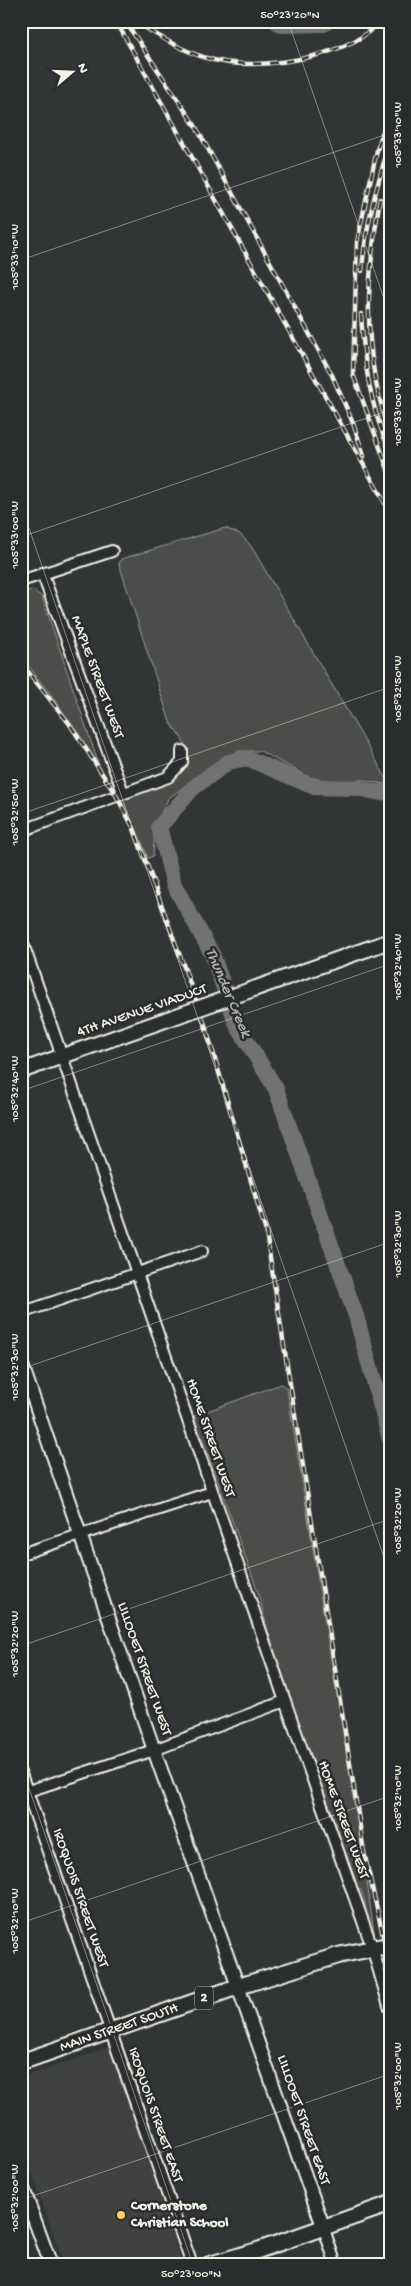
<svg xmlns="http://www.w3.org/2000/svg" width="411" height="2286" viewBox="0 0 411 2286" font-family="'Gochi Hand',sans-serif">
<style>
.built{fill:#404242}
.green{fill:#4b4d4c;stroke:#a09f9a}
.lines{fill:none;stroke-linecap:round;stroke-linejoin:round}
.river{stroke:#727370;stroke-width:16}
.minor-casing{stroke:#f4f1e8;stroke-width:14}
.tertiary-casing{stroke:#f4f1e8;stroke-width:16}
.secondary-casing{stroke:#f4f1e8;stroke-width:18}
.primary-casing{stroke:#f4f1e8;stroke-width:19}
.minor{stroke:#2a2d2e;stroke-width:10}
.tertiary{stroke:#2a2d2e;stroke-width:12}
.secondary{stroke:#2a2d2e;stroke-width:14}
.primary{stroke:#2a2d2e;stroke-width:15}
.rail-casing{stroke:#f4f1e8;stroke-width:4.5}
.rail{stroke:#2a2d2e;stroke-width:2.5;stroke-dasharray:8;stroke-linecap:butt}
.secondary-bridge-casing{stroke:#f4f1e8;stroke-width:18;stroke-linecap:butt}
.secondary-bridge{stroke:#2a2d2e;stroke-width:14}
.ticks{fill:none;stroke:#f4f1e8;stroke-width:1;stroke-opacity:0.45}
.poi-dot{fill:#ffd166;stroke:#2a2d2e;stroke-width:2}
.labels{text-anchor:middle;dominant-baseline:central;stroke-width:5;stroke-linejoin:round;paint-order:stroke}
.shield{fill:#2a2d2e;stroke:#b7b6b0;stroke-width:1}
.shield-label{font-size:14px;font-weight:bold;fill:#f4f1e8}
.street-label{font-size:15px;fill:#f4f1e8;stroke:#2a2d2e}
.poi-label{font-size:15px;font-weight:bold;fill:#f4f1e8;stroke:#2a2d2e;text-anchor:start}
.water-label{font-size:16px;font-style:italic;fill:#b3b2ac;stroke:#2a2d2e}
.neatline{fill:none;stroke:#f4f1e8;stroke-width:2}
.ticks-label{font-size:12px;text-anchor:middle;fill:#f4f1e8}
</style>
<rect width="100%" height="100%" fill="#323535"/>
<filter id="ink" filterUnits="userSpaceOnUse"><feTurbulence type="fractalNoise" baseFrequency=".02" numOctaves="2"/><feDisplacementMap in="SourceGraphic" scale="10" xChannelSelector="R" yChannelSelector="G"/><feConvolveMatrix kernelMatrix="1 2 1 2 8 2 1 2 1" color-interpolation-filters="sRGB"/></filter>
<g filter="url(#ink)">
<!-- built -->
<polygon class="built" points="110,2047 181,2260 164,2265 64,2265 21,2142 21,2078"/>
<!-- green -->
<g class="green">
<path d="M 225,528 L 240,534 L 251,546 L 388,781 L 383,784 L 363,780 L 327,781 L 309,777 L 260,751 L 239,751 L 205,770 L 168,799 L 155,826 L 153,856 L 148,858 L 136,828 L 119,797 C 142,789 194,781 186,749 C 184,739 176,731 170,722 L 119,564 L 121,559 Z"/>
<polygon points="33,590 42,597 99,765 54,699 21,656 21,595"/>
<path d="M 281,1384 L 287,1389 L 364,1861 L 375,1939 L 372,1937 C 366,1921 367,1906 361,1890 L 354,1886 L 333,1827 L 332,1812 L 322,1791 L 269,1636 L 258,1592 L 194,1416 Z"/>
</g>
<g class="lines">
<!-- river -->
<g class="river">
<polyline points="276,21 282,25 324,24 328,21"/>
<polyline points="390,789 381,793 356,788 314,787 247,758 228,762 193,788 159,827 174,885 212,954 237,1025 276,1089 356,1316 390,1439"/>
</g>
<!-- minor casing -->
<g class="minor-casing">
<g id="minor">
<polyline points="42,573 123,792"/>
<polyline points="21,581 112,551"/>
<polyline points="21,831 168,777 182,762 182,751"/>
<polyline points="21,938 285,1701 372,1947 390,2009"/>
<polyline points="21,1313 202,1251"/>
<polyline points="21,1554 212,1492"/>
<polyline points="21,1774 192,2265"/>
<polyline points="22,1793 154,1750 285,1701"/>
<polyline points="323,2226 336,2265"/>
</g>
</g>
<!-- tertiary casing -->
<g class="tertiary-casing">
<g id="tertiary">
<polyline points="21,1362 154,1750 323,2226"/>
<polyline points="21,2183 51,2265"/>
</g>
</g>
<!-- secondary casing -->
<g class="secondary-casing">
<polyline id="secondary" points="21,1071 74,1052"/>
</g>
<!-- primary casing -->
<g class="primary-casing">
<g id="primary">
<polyline points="21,2062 237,1987 340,1955 390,1945"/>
<polyline points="208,2265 259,2250 390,2204"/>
</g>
</g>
<!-- minor -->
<use href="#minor" class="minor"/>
<!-- tertiary -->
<use href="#tertiary" class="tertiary"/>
<!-- secondary -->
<use href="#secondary" class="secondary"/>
<!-- primary -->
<use href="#primary" class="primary"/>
<!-- rail casing -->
<g class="rail-casing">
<g id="rail">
<polyline points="116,21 390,512"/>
<polyline points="125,21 196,127 332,375 353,423 364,456"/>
<path d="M 135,21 C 156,35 179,49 203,57 C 248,72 319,61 360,38 C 367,34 374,27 381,21"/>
<polyline points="390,109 377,150 357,242 353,374 390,475"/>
<polyline points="390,181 388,193 390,224"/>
<path d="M 380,199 C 370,257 364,314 374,372 C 376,387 381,402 384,417"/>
<path d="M 362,271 C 365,227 377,185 390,142"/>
<path d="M 361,314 C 364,363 370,406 390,452"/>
<polyline points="21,663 69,723 116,795 134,829 205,1025 266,1232 364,1852 390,1966"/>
</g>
</g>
<!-- rail -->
<use href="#rail" class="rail"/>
<!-- secondary-bridge casing -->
<g class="secondary-bridge-casing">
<polyline id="secondary-bridge" points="74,1052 390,941"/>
</g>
<!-- secondary-bridge -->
<use href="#secondary-bridge" class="secondary-bridge"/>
</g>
</g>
<!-- ticks -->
<path class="ticks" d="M 288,21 L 390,316M 21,260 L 390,133M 21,505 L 390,1575M 21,537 L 390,410M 21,814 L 390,687M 21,1091 L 390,964M 21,1369 L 390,1242M 21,1646 L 390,1519M 21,1765 L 193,2265M 21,1923 L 390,1796M 21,2200 L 390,2074"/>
<!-- markers -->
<circle class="poi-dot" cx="121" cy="2215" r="5"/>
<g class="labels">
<!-- shield labels -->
<rect class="shield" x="195" y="1986.5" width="18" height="23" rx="4"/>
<g class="shield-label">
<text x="204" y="1998">2</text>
</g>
<!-- street labels -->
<g class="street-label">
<text transform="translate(97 677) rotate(70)">MAPLE STREET WEST</text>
<text transform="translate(142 1011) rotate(-19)">4TH AVENUE VIADUCT</text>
<text transform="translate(210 1438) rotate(71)">HOME STREET WEST</text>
<text transform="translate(144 1669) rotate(71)">LILLOOET STREET WEST</text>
<text transform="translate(343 1820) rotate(70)">HOME STREET WEST</text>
<text transform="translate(80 1898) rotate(71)">IROQUOIS STREET WEST</text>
<text transform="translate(119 2028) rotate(-19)">MAIN STREET SOUTH</text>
<text transform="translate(155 2115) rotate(71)">IROQUOIS STREET EAST</text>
<text transform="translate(303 2120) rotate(71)">LILLOOET STREET EAST</text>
</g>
<!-- poi labels -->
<g class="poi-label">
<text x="131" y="2206">Cornerstone<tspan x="131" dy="17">Christian School</tspan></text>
</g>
<!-- water labels -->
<g class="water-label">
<text transform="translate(227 993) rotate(67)">Thunder Creek</text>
</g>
</g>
<!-- margin -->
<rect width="411" height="2286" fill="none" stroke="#2a2d2e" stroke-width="55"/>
<!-- north arrow -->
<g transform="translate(72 72) rotate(71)" stroke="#2a2d2e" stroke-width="4" paint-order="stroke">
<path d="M0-4L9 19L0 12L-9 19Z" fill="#f4f1e8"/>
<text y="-8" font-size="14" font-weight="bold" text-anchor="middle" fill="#f4f1e8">N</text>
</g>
<rect x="28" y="28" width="356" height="2230" class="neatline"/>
<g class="ticks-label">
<text x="290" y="18">50°23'20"N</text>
<text transform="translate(397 135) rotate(-90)" y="4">105°33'10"W</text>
<text transform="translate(14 257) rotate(-90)" y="4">105°33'10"W</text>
<text transform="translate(397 412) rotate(-90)" y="4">105°33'00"W</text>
<text transform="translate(14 535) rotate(-90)" y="4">105°33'00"W</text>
<text transform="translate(397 689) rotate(-90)" y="4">105°32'50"W</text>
<text transform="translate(14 812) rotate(-90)" y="4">105°32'50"W</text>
<text transform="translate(397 967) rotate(-90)" y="4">105°32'40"W</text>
<text transform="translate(14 1089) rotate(-90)" y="4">105°32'40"W</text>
<text transform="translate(397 1244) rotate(-90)" y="4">105°32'30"W</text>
<text transform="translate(14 1367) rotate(-90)" y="4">105°32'30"W</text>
<text transform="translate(397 1521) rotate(-90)" y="4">105°32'20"W</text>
<text transform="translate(14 1644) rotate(-90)" y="4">105°32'20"W</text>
<text transform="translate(397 1798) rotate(-90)" y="4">105°32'10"W</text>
<text transform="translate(14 1921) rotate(-90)" y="4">105°32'10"W</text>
<text transform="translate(397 2076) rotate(-90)" y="4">105°32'00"W</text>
<text transform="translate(14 2198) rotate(-90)" y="4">105°32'00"W</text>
<text x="191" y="2277">50°23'00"N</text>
</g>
</svg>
